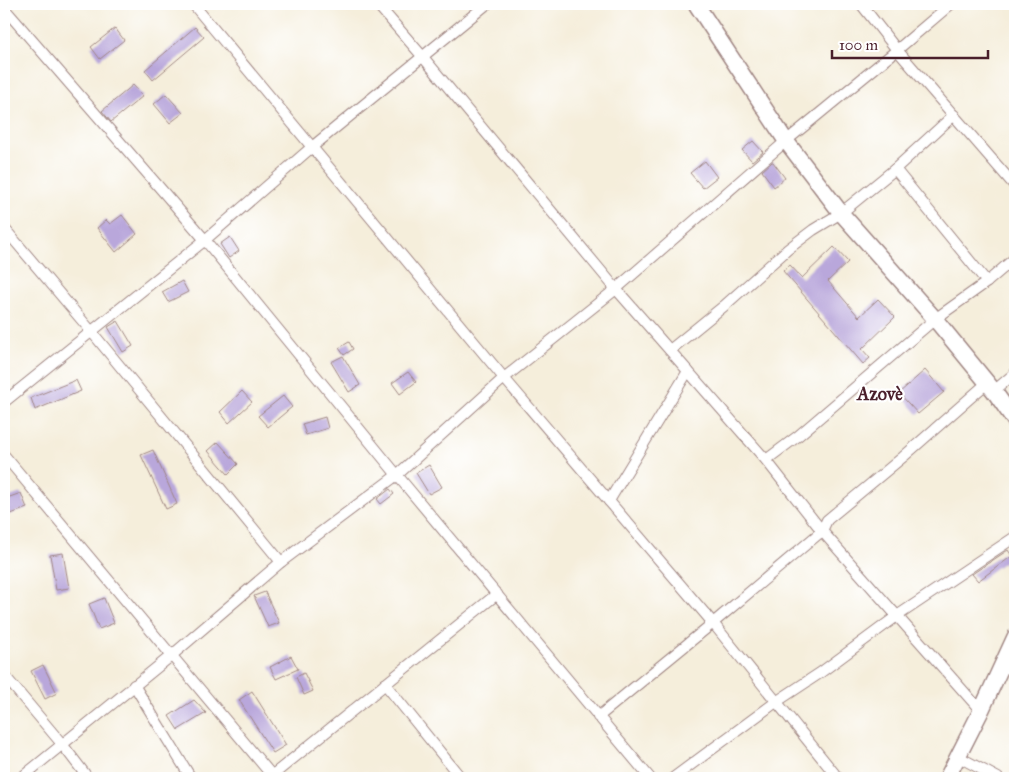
<svg xmlns="http://www.w3.org/2000/svg" width="1019" height="782" viewBox="0 0 1019 782" font-family="'IM FELL Great Primer',serif">
<style>
.building{fill:#b9a7db}
.lines{fill:none;stroke-linecap:round;stroke-linejoin:round}
.street-casing{stroke:#a08683;stroke-width:12}
.primary-casing{stroke:#a08683;stroke-width:18}
.street{stroke:#fff;stroke-width:10}
.primary{stroke:#fff;stroke-width:15}
.labels{text-anchor:middle;dominant-baseline:central;stroke-width:4.5;stroke-linejoin:round;paint-order:stroke}
.quarter-label{font-size:18px;font-weight:bold;fill:#4a1f2b;stroke:#fff}
</style>
<rect width="100%" height="100%" fill="#fff"/>
<filter id="ink" filterUnits="userSpaceOnUse"><feTurbulence type="fractalNoise" baseFrequency=".02" numOctaves="2"/><feDisplacementMap in="SourceGraphic" scale="10" xChannelSelector="R" yChannelSelector="G"/><feConvolveMatrix kernelMatrix="1 2 1 2 8 2 1 2 1" color-interpolation-filters="sRGB"/></filter>
<filter id="wash" filterUnits="userSpaceOnUse"><feTurbulence type="fractalNoise" baseFrequency=".0096" numOctaves="4" result="noise"/><feDisplacementMap in="SourceGraphic" scale="20" xChannelSelector="R" yChannelSelector="G"/><feGaussianBlur stdDeviation="1.12" result="paint"/><feColorMatrix in="noise" values="0 0 0 0 0 0 0 0 0 0 0 0 0 0 0 0 0 1.4 0 .05"/><feComposite in="paint" operator="in"/></filter>
<g filter="url(#wash)">
<rect width="100%" height="100%" fill="#f5eedb"/>
<g id="blocks">
<!-- building -->
<g class="building">
<polygon points="195,27 204,37 153,80 145,70"/>
<polygon points="115,28 124,40 100,59 91,47"/>
<polygon points="133,85 143,96 111,122 102,111"/>
<polygon points="166,94 183,113 170,123 154,104"/>
<polygon points="753,141 763,152 752,161 742,150"/>
<polygon points="705,161 717,177 703,188 690,173"/>
<polygon points="772,162 773,162 785,178 774,187 762,171"/>
<polygon points="122,215 137,234 116,252 97,228 106,220 110,224"/>
<polygon points="230,237 239,251 229,258 220,244"/>
<polygon points="834,247 848,262 828,281 859,317 878,299 895,317 862,349 870,358 863,364 783,271 790,265 802,278"/>
<polygon points="182,281 188,292 168,302 162,292"/>
<polygon points="118,321 133,346 123,352 108,327"/>
<polygon points="349,342 353,349 344,355 339,348"/>
<polygon points="343,356 360,385 349,392 331,362"/>
<polygon points="925,370 944,392 918,414 899,393"/>
<polygon points="408,372 416,382 400,394 392,383"/>
<polygon points="76,380 81,391 35,410 31,398"/>
<polygon points="242,391 252,402 229,423 220,412"/>
<polygon points="283,396 292,407 268,427 258,416"/>
<polygon points="325,417 328,428 306,435 302,424"/>
<polygon points="218,442 238,464 228,474 208,451"/>
<polygon points="153,450 177,504 166,509 141,455"/>
<polygon points="429,465 442,487 429,494 416,473"/>
<polygon points="390,489 394,494 381,504 377,499"/>
<polygon points="21,493 27,508 8,515 4,504 4,499"/>
<polygon points="1008,550 1012,556 978,581 972,574"/>
<polygon points="63,553 69,588 56,590 50,555"/>
<polygon points="265,592 279,623 268,627 254,596"/>
<polygon points="104,598 114,623 99,629 89,604"/>
<polygon points="291,656 298,669 276,679 270,667"/>
<polygon points="43,665 57,693 45,699 31,671"/>
<polygon points="304,673 313,691 304,695 296,677"/>
<polygon points="252,691 286,745 273,753 239,700"/>
<polygon points="194,700 206,713 178,730 169,716"/>
</g>
</g>
</g>
<g filter="url(#ink)">
<use href="#blocks" fill-opacity="0" stroke="#a08683" stroke-width="1"/>
<g class="lines">
<!-- street casing -->
<g class="street-casing">
<g id="street">
<polyline points="193,4 504,378 713,623 838,778"/>
<polyline points="377,4 423,57 616,289 766,460 822,531 981,711"/>
<polyline points="861,4 897,50 1015,186"/>
<polyline points="4,8 205,240 397,475 650,778"/>
<polyline points="895,169 987,282"/>
<polyline points="4,228 91,331 281,562"/>
<polyline points="670,350 724,306 788,249 813,230 841,213 895,169 954,115"/>
<polyline points="994,391 1015,373"/>
<polyline points="4,402 205,240 312,147 487,4"/>
<polyline points="4,455 274,778"/>
<polyline points="766,460 798,436 935,319 987,282 1015,258"/>
<polyline points="609,501 688,371"/>
<polyline points="4,675 62,744 88,778"/>
<polyline points="385,684 461,778"/>
<polyline points="134,685 191,778"/>
<polyline points="598,717 713,623 822,531 827,520 903,457 987,383"/>
<polyline points="959,757 998,778"/>
<polyline points="21,778 171,656 281,562 397,475 504,378 616,289 786,141 897,50 951,4"/>
<polyline points="269,778 497,594"/>
<polyline points="673,778 776,702 820,673 897,616 976,563 1015,537"/>
</g>
</g>
<!-- primary casing -->
<g class="primary-casing">
<g id="primary">
<polyline points="696,4 786,141 841,213 935,319 994,391 1015,421"/>
<polyline points="947,778 981,711 1015,637"/>
</g>
</g>
<!-- street -->
<use href="#street" class="street"/>
<!-- primary -->
<use href="#primary" class="primary"/>
</g>
</g>
<g class="labels">
<!-- quarter labels -->
<g class="quarter-label">
<text x="880" y="394">Azovè</text>
</g>
</g>
<!-- margin -->
<rect width="1019" height="782" fill="none" stroke="#fff" stroke-width="20"/>
<!-- scale -->
<path d="M832 50v8h156v-8" fill="none" stroke="#4a1f2b" stroke-width="2.5"/>
<text x="839" y="50" font-size="15" fill="#4a1f2b" stroke="#ffffff" stroke-width="4" paint-order="stroke">100 m</text>
</svg>
